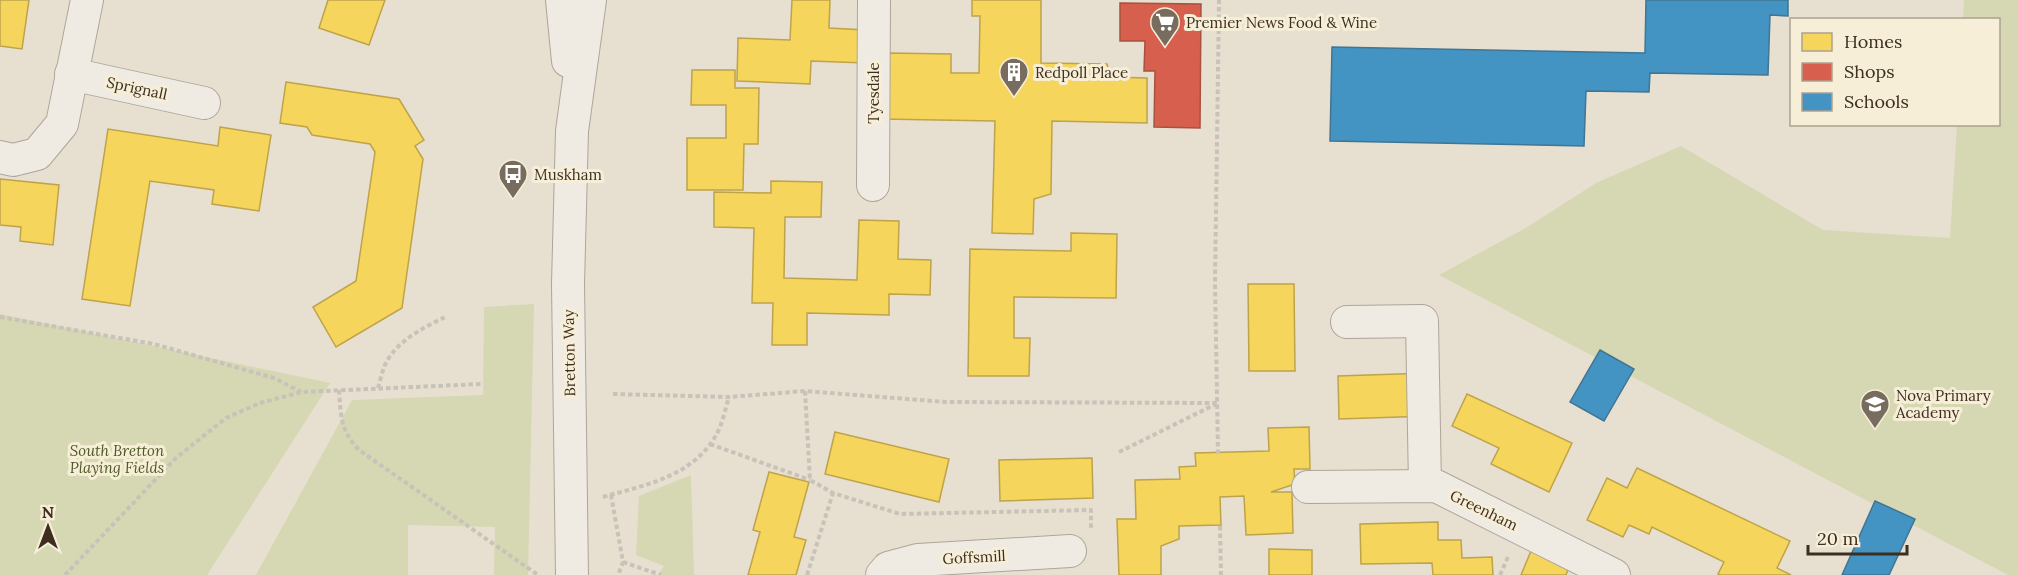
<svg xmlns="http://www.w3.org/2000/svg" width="2018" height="575" viewBox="0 0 2018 575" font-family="Lora,serif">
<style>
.green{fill:#d6d7b3}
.homes{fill:#f6d55c;stroke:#bea34a;stroke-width:1.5}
.shops{fill:#d6604d;stroke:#a85140;stroke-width:1.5}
.schools{fill:#4393c3;stroke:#417592;stroke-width:1.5}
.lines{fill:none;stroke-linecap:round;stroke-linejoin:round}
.minor-casing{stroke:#ada599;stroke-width:34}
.path{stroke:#c8c2b9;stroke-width:4;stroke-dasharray:4.5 3;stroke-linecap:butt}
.minor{stroke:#efebe3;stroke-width:32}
.labels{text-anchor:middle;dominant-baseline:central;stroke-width:6;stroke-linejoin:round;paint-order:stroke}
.poi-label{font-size:15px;fill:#3d2e20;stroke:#f7eed8;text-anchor:start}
.street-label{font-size:15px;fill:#3d2e20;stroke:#f7eed8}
.park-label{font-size:15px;font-style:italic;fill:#4d5a26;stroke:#f7eed8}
</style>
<rect width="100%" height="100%" fill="#e7e0d1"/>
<!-- green -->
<g class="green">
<polygon points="1964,0 2018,0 2018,575 2008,575 1439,275 1529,226 1596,183 1681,146 1823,230 1950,238 1957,125 1998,124 1998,20 1963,19"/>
<polygon points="534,304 528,575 494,575 495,527 408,525 408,575 256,575 352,400 483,395 484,307"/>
<polygon points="0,314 330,383 207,575 0,575"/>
<polygon points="691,475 694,575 658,575 664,566 636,555 639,496"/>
</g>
<!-- homes -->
<g class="homes">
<polygon points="0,0 29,0 22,49 0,46"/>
<polygon points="328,0 385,0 369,45 319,28"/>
<polygon points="792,0 830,0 829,28 866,30 865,63 811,61 810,84 737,81 738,38 790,40"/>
<polygon points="972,0 1041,0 1041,63 1107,64 1111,77 1147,78 1147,123 1052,121 1051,194 1034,199 1033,234 992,233 995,121 881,119 888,53 951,54 951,73 979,73 980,16 972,16"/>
<polygon points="692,70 735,70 735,88 759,88 758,144 744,144 743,190 687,190 687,138 726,138 726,105 691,105"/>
<polygon points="286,82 399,99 424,140 415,146 423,159 402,308 336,347 313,307 356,281 375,152 370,144 312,135 307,127 280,123"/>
<polygon points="220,127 271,135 259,211 212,204 214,190 150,181 130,306 82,299 108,129 218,146"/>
<polygon points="0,179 59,185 53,245 20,241 21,227 0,225"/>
<polygon points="771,181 822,182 821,217 785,217 784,278 857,280 859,220 899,221 898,259 931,260 930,295 889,294 889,315 807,313 807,345 772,345 773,303 752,303 754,228 714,227 714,192 771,193"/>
<polygon points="1071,233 1117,234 1116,298 1014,297 1014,338 1030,338 1029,376 968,376 970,249 1071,251"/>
<polygon points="1248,284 1294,284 1295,371 1249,371"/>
<polygon points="1428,373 1430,416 1339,419 1338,376"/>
<polygon points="1467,394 1572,443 1549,492 1491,464 1499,448 1452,426"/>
<polygon points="1309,427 1310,469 1294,469 1295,484 1271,492 1292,492 1293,533 1246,535 1244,496 1220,497 1221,525 1179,526 1179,539 1161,546 1161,575 1119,575 1117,519 1136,519 1135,480 1180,479 1179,467 1196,466 1195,453 1269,451 1268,428"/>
<polygon points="835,432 949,459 939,502 825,474"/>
<polygon points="1092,458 1093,498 1000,501 999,460"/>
<polygon points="1637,468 1790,541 1777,568 1791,575 1720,575 1718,574 1724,562 1652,527 1649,534 1629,525 1623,537 1587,520 1607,478 1627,488"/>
<polygon points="769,472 809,482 794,537 806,540 796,575 748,575 760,532 753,530"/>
<polygon points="1438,522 1438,540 1461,540 1462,558 1492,557 1493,575 1433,575 1432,563 1361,564 1360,524"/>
<polygon points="1269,549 1312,550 1312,575 1269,575"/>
<polygon points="1531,551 1569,567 1566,575 1521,575"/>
</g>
<!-- shops -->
<polygon class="shops" points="1120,3 1201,4 1200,128 1154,127 1155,71 1144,71 1145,41 1120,41"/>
<!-- schools -->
<g class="schools">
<polygon points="1646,0 1788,0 1788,16 1770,15 1768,75 1650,73 1649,92 1586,91 1584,146 1330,141 1332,47 1645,53"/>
<polygon points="1600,350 1634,369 1604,421 1570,402"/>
<polygon points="1875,501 1915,519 1889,575 1842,575"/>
</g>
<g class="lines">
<!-- minor casing -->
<g class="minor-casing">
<g id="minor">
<polyline points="562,0 568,61"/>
<polyline points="71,74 204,103"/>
<polyline points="0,157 13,160 37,154 62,124 87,0"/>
<polyline points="873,185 874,0"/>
<polyline points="1347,322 1422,321 1425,486"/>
<polyline points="1308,487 1436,486 1614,575"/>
<polyline points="572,575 568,284 572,131 590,0"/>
<polyline points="882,575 888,568 918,560 1070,551"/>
</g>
</g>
<!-- path -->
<g class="path">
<polyline points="0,317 154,344 274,378 301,392"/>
<path d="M 378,388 C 380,381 382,372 385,365 C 396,341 423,328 445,317"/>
<path d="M 339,390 C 341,416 340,430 359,450 L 538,575"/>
<polyline points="805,391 810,480 833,493 900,514 1091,510 1091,528"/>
<polyline points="613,394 729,397 805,391 946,402 1217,403"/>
<polyline points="710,444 810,480"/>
<polyline points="1119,452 1216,404"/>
<polyline points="1218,454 1215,283 1219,0"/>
<polyline points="611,495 623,562 618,575"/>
<path d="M 603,497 C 645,485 691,477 715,437 C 722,426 725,410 729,397"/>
<polyline points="1220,526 1221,575"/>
<polyline points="623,562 661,575"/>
<polyline points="65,575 176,458 226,418 260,403 302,392 481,384"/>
<polyline points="807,575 833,493"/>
<polyline points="1500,575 1508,557"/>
</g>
<!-- minor -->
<use href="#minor" class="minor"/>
</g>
<!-- icons -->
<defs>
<g id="supermarket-pin" transform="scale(1.5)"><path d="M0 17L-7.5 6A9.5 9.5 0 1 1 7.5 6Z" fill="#786c5e" stroke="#f7eed8"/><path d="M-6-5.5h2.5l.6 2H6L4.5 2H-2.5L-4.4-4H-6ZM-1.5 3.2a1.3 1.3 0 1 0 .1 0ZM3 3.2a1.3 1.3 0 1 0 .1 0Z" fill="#fff"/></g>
<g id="building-pin" transform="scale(1.5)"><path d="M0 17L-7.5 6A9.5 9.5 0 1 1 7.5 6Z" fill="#786c5e" stroke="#f7eed8"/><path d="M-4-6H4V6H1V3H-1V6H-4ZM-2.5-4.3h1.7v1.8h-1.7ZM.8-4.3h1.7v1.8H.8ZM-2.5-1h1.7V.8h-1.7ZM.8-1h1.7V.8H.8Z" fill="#fff"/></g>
<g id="bus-pin" transform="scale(1.5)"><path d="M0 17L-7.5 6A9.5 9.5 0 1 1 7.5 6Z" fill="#786c5e" stroke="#f7eed8"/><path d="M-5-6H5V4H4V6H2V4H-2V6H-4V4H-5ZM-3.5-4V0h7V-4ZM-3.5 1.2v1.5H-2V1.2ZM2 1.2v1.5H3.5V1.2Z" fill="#fff"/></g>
<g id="school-pin" transform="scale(1.5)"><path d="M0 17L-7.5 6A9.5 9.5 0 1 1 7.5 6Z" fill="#786c5e" stroke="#f7eed8"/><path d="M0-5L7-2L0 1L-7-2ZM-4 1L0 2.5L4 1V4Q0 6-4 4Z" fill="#fff"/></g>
</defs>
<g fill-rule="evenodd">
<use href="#supermarket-pin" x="1165" y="22"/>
<use href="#building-pin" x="1014" y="72"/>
<use href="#bus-pin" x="513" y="174"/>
<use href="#school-pin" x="1875" y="404"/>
</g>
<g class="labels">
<!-- poi labels -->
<g class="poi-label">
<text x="1186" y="22">Premier News Food &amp; Wine</text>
<text x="1035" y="72">Redpoll Place</text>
<text x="534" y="174">Muskham</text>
<text x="1896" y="395">Nova Primary<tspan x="1896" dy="17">Academy</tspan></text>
</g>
<!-- street labels -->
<g class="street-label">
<text transform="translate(137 88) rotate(12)">Sprignall</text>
<text transform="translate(873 93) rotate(-90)">Tyesdale</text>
<text transform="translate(569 353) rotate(-91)">Bretton Way</text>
<text transform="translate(1484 510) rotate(26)">Greenham</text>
<text transform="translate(974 557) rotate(-3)">Goffsmill</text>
</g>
<!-- park labels -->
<g class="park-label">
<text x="117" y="450">South Bretton<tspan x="117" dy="17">Playing Fields</tspan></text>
</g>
</g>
<!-- legend -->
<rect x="1790" y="18" width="210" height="108" fill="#f7eed8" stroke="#ada18e" stroke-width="1.5"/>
<rect x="1802" y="33" width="30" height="18" fill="#f6d55c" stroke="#ada18e" stroke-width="1.5"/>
<text x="1844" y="48" font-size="18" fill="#3d2e20">Homes</text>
<rect x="1802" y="63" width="30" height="18" fill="#d6604d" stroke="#ada18e" stroke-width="1.5"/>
<text x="1844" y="78" font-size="18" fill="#3d2e20">Shops</text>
<rect x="1802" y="93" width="30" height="18" fill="#4393c3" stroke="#ada18e" stroke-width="1.5"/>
<text x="1844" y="108" font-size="18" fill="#3d2e20">Schools</text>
<!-- north arrow -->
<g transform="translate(48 527)" stroke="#f7eed8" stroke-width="4.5" paint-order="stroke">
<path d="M0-4.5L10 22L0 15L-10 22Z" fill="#3d2e20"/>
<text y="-9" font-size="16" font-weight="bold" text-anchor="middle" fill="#3d2e20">N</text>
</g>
<!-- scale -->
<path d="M1808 545v9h99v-9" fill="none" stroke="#3d2e20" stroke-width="3"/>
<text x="1817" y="545" font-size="18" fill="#3d2e20" stroke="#f7eed8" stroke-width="4.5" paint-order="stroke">20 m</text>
</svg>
